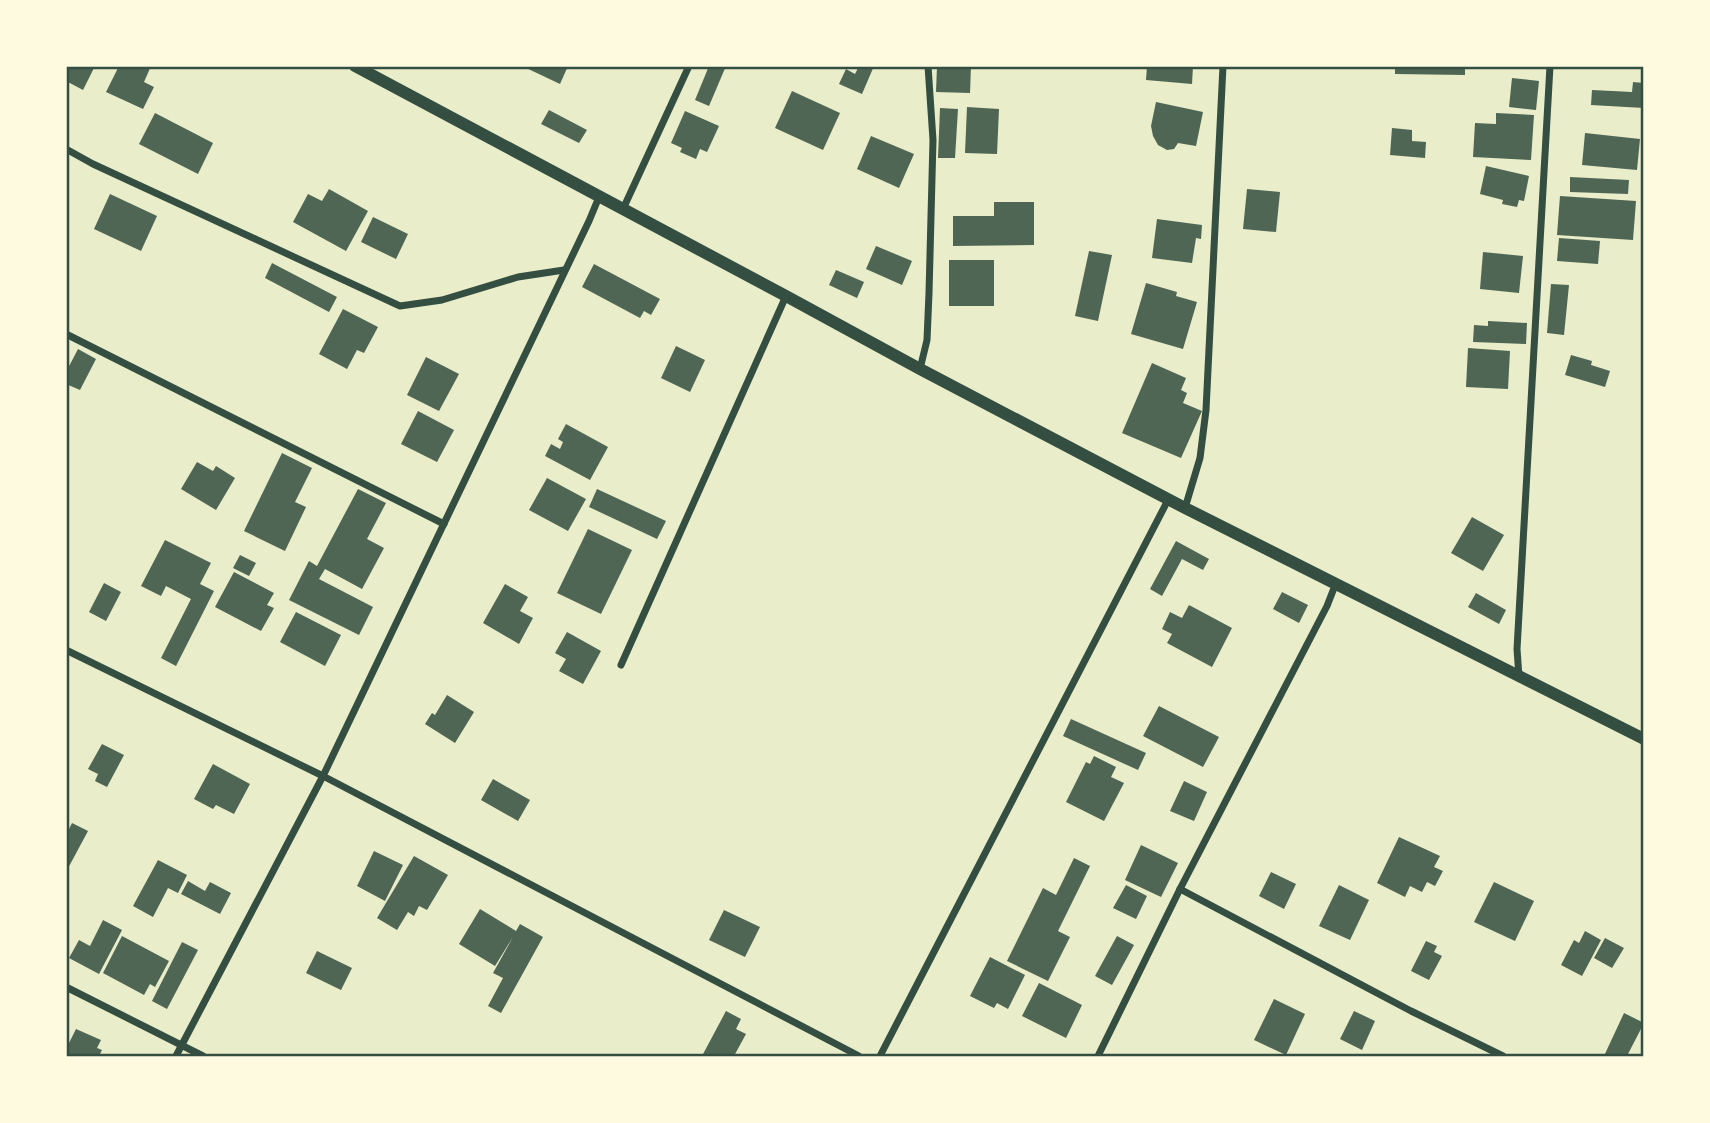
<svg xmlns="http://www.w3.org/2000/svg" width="1710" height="1123" viewBox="0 0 1710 1123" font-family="'Open Sans',sans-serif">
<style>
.building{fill:#4f6655}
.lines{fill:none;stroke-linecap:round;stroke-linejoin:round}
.minor{stroke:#344e41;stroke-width:7}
.tertiary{stroke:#344e41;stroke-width:12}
.neatline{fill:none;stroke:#344e41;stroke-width:2.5}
</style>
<rect width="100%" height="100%" fill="#e9edc9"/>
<!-- building -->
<g class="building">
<polygon points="66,66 95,66 83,90 66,81"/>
<polygon points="119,66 151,66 144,82 154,87 143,109 106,92"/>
<polygon points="522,66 568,66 560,84"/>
<polygon points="709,66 726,66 709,106 695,100"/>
<polygon points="859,66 874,66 862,94 839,84 846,69 855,74"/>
<polygon points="937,66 971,66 970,93 936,92"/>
<polygon points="1147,66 1193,66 1192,84 1146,80"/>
<polygon points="1395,66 1465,66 1465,75 1395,74"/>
<polygon points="1512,78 1539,81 1536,110 1509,107"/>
<polygon points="1633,82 1644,83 1644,108 1591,105 1592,90 1632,92"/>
<polygon points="792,91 840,113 823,150 775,128"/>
<polygon points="1156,102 1203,112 1196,146 1178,143 1174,149 1167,150 1158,145 1153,136 1151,126"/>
<polygon points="967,107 999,109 997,154 965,153"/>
<polygon points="940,108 958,109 955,158 938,158"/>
<polygon points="549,110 587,130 579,143 541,124"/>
<polygon points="685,111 719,126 707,152 700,149 696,159 680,152 682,148 671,143"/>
<polygon points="155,113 213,143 198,174 139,144"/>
<polygon points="1496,113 1534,115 1531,160 1473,157 1475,123 1496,124"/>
<polygon points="1392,128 1412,130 1412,141 1426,142 1425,158 1390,155"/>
<polygon points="1585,133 1640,139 1637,170 1582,165"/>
<polygon points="871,136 914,154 899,188 857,169"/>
<polygon points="1486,166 1529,176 1524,201 1519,200 1517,207 1502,204 1503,200 1480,194"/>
<polygon points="1570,177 1629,180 1628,194 1570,192"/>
<polygon points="329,189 368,211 346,251 293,222 308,194 322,201"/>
<polygon points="1247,189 1280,192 1276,232 1243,229"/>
<polygon points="110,194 157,216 141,251 94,229"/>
<polygon points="1560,196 1636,201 1633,240 1557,235"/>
<polygon points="994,202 1034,202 1034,245 953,246 953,216 994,216"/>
<polygon points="373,217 408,234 396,259 361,242"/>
<polygon points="1157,219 1202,225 1201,239 1196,238 1192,263 1152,258"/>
<polygon points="1559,238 1600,241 1598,264 1557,261"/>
<polygon points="876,246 912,261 902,285 866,269"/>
<polygon points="1089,251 1112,255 1098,321 1075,316"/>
<polygon points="1483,252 1523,256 1519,293 1480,289"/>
<rect x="949" y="260" width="45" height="46"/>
<polygon points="272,263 337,297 329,312 265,278"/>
<polygon points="594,264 660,299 651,315 644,311 640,318 582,287"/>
<polygon points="836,270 864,282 857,298 829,285"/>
<polygon points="1146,283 1177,292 1176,296 1197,302 1183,349 1131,334"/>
<polygon points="1551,284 1569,285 1564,335 1547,333"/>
<polygon points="343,309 378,327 364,353 357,350 347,369 319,354"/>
<polygon points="1488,321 1527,323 1526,344 1473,342 1474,325 1488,326"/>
<polygon points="676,346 705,360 690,392 661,378"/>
<polygon points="1468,348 1510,351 1508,389 1466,387"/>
<polygon points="78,349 96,359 80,390 66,384 66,372"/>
<polygon points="1571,355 1592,361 1591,365 1610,371 1605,387 1565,375"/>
<polygon points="426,357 459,374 439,411 407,395"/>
<polygon points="1152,363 1186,378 1181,390 1187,393 1183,403 1202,411 1181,458 1122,433"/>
<polygon points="418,411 454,430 437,462 401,444"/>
<polygon points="566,424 608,447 590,480 545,456 551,444 560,449 563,442 558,439"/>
<polygon points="282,453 312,468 295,502 306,507 285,551 244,531"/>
<polygon points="197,462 213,471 216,466 235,478 216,510 181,489"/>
<polygon points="547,478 586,499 568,531 529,510"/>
<polygon points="358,489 386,503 367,539 384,548 362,589 325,569 319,579 373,607 359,635 289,600 309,561 317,566"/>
<polygon points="597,489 666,521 657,539 589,507"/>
<polygon points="1472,517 1504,535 1483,571 1451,553"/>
<polygon points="588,529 632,550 601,614 557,593"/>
<polygon points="165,540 211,563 200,584 214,591 176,666 161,658 191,599 166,586 161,596 141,586"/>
<polygon points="1176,541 1209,559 1203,570 1182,559 1162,596 1150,589"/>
<polygon points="240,555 256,563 249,576 233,568"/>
<polygon points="234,572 274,593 267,605 274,608 261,631 215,607"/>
<polygon points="104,583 121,592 106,621 89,612"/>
<polygon points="505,584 528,597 520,611 533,618 519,644 483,623"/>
<polygon points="1282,592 1308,605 1299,623 1273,609"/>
<polygon points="1476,593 1506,610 1499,624 1468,607"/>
<polygon points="1189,605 1232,628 1212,667 1167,643 1172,634 1162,629 1170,612 1182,618"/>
<polygon points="296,612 341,635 325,666 280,642"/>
<polygon points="567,632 601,651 583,684 559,671 566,659 555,653"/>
<polygon points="447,695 474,712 455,743 425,724 432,713 435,715"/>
<polygon points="1159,706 1219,737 1203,767 1143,736"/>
<polygon points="1071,719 1146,753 1138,770 1063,736"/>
<polygon points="102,744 124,755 107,787 95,781 98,774 88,769"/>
<polygon points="1094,756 1116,767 1111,777 1124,783 1104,821 1066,802 1086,762 1090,764"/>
<polygon points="213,764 250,784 234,814 216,805 213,809 194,799"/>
<polygon points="493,779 530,800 518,821 481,800"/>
<polygon points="1184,781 1207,792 1194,821 1170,811"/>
<polygon points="72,823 88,831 66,872 66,828 69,829"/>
<polygon points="1399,837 1440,856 1434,867 1443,871 1435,886 1427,882 1422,892 1410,886 1405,897 1377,883"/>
<polygon points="1141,845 1178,863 1161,897 1125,880"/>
<polygon points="374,851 403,865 385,901 357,886"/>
<polygon points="414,856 448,875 427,910 419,906 414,916 408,912 397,930 377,918"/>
<polygon points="1074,858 1090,866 1058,931 1070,937 1048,981 1007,961 1043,888 1056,895"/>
<polygon points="158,860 187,875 178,893 168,888 153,917 133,906"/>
<polygon points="1271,872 1296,884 1284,909 1259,896"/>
<polygon points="188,881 205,891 210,882 231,893 220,914 181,894"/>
<polygon points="1494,882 1534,901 1515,941 1474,922"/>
<polygon points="1126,885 1147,896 1136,919 1113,908"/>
<polygon points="1339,885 1369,900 1350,940 1319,926"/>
<polygon points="480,909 516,931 520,924 543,937 501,1013 488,1006 503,978 493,973 513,937 495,966 459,944"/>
<polygon points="724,910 760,927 745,957 709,940"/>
<polygon points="103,920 122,930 99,974 69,958 79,940 90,946"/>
<polygon points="1585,931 1601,940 1582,976 1561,965 1574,940 1579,943"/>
<polygon points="122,936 169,961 155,987 150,984 144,995 103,973"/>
<polygon points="1117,936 1134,945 1112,985 1095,976"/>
<polygon points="1605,938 1624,948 1612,968 1594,958"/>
<polygon points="1426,941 1437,946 1434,952 1442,956 1429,980 1411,971"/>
<polygon points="182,942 198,950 167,1009 152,1001"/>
<polygon points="317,951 352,968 341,990 306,973"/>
<polygon points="990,957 1025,975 1008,1009 997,1003 994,1008 970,996"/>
<polygon points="1039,983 1082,1005 1066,1038 1022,1016"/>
<polygon points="1274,999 1305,1014 1286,1055 1254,1040"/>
<polygon points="726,1011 741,1019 736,1029 746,1034 734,1056 702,1056"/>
<polygon points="1354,1011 1375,1021 1362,1050 1340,1039"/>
<polygon points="1624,1013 1644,1023 1627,1056 1604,1056"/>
<polygon points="76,1029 101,1040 97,1048 102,1050 99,1056 66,1056 66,1049"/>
</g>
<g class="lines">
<!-- minor -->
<g class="minor">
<polyline points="66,149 93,164 400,306 442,300 518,277 564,270"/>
<polyline points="623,209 689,66"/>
<polyline points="66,334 444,524"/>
<polyline points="920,369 927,340 929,293 933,140 928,66"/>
<polyline points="1185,508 1200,458 1206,410 1223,66"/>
<polyline points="66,650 323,776 859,1056"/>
<polyline points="621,665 786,296"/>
<polyline points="1519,677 1517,649 1550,66"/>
<polyline points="1180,889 1411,1011 1503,1056"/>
<polyline points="66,987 203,1056"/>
<polyline points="176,1056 323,776 589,221 599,197"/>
<polyline points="880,1056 1168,500"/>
<polyline points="1098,1056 1180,889 1327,606 1336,583"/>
</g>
<!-- tertiary -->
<polyline class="tertiary" points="355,66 786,296 920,369 1185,508 1644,739"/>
</g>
<!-- border -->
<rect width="1710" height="1123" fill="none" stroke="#fefae0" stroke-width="136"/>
<rect x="68" y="68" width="1574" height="987" class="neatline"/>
</svg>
